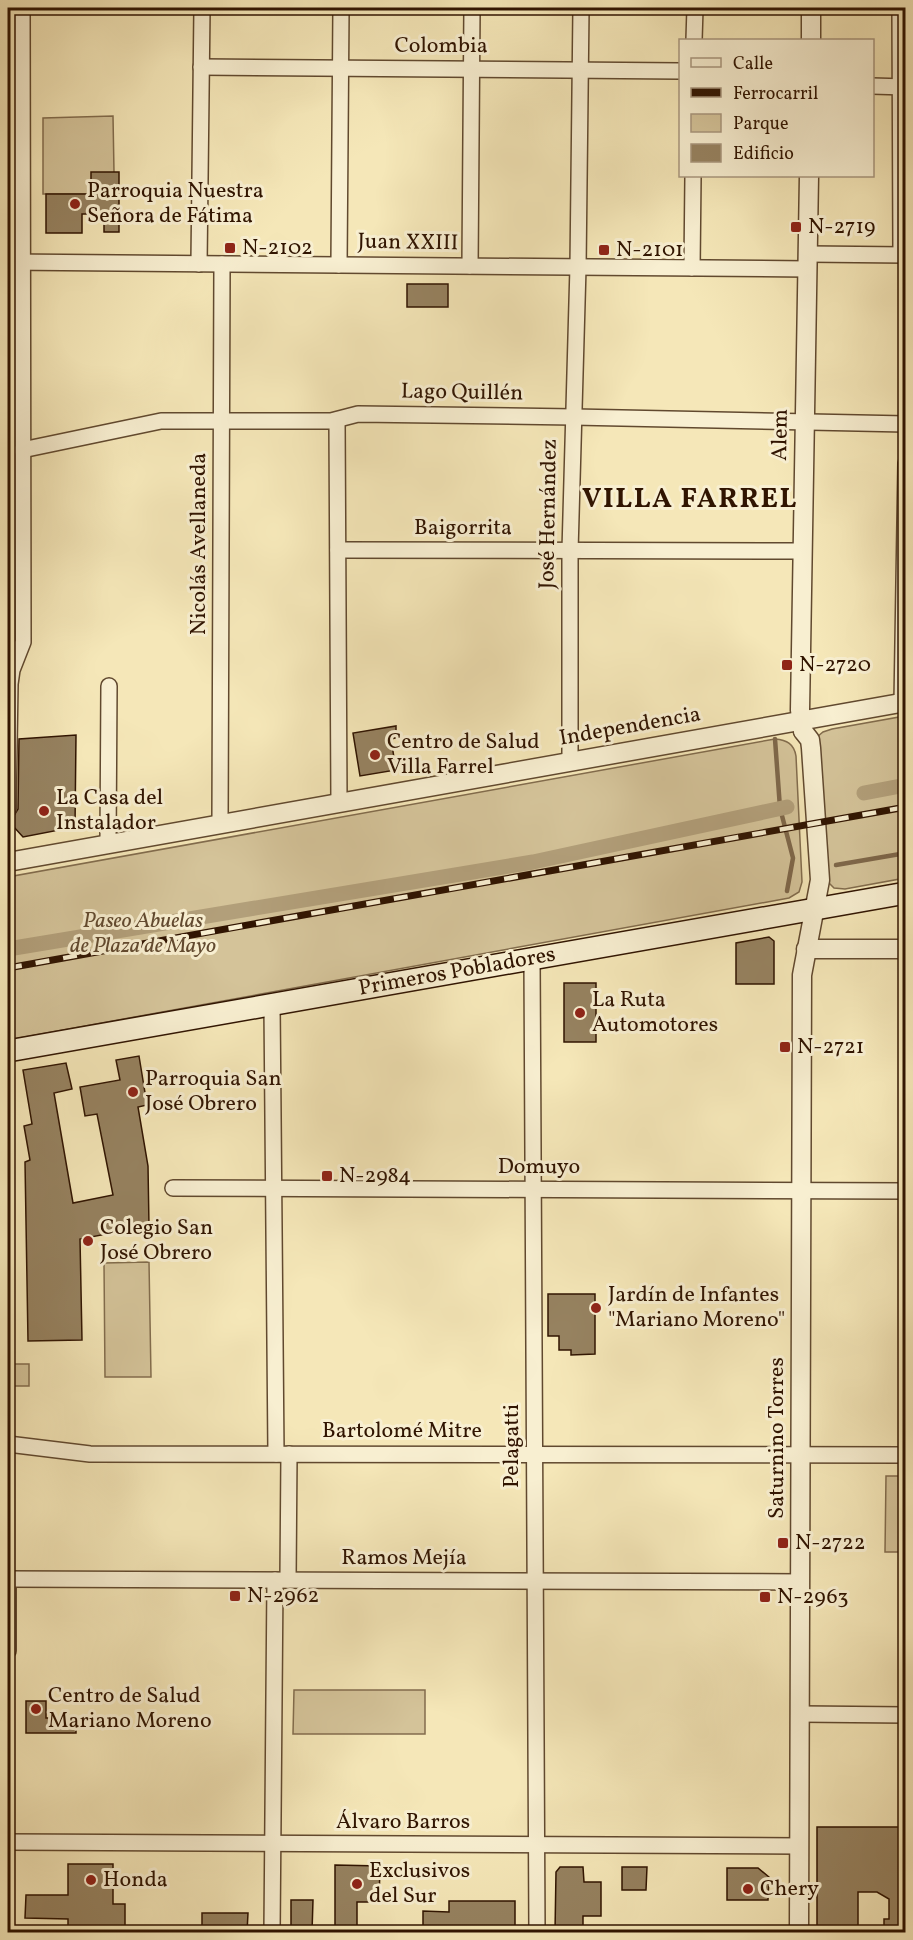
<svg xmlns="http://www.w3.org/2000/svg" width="913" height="1940" viewBox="0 0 913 1940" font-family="Vollkorn,serif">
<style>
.green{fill:#d4c399;stroke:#826c4d;stroke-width:1.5}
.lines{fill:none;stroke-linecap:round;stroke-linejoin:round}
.stream{stroke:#7e674a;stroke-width:4.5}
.canal{stroke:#b29f7a;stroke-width:15}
.building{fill:#968260;stroke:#301401;stroke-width:1.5}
.minor-casing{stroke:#61492f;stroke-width:18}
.tertiary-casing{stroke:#61492f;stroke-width:21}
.secondary-casing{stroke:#301401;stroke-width:24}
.minor{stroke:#f8efd1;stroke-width:15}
.tertiary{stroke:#f8efd1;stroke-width:18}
.secondary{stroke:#f8efd1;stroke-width:21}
.rail-casing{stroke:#301401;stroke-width:7}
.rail{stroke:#f8efd1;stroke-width:4.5;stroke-dasharray:14;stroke-linecap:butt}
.poi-dot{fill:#8f2418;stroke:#f8efd1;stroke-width:2}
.labels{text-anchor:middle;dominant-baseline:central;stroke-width:6;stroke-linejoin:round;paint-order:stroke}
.street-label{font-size:22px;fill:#301401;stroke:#f8efd1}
.poi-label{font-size:22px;fill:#301401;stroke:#f8efd1;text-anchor:start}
.park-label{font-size:22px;font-style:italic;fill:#61492f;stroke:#f8efd1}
.district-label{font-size:28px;font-weight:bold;letter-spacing:1.5px;fill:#301401;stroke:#f8efd1}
</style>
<rect width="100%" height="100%" fill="#f5e7b8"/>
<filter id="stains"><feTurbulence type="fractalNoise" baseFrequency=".00333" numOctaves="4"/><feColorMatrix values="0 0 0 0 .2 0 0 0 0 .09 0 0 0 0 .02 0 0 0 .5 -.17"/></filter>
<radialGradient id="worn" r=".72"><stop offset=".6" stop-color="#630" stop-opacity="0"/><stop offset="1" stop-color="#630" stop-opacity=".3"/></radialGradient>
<!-- green -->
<g class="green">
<polygon points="113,116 114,172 91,194 43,194 43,118"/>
<polygon points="905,716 905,878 845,889 834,888 827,881 817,737 823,732 832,729"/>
<path d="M 775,739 C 787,740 794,744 796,756 L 802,882 L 799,892 L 789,898 L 8,1040 L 8,877 Z"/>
<polygon points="149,1262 151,1377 105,1377 104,1263"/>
<rect x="8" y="1364" width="21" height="22"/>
<polygon points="886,1476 905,1476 905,1552 885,1552"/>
<polygon points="294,1690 425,1690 425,1734 293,1734"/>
</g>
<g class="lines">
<!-- stream -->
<g class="stream">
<polyline points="775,739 780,808 793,858 787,891"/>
<polyline points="836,865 906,853"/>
</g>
<!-- canal -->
<g class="canal">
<polyline points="864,793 906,785"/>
<polyline points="8,949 533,862 787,807"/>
</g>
</g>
<!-- building -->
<g class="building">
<polygon points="91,172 119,172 119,232 104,232 104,214 82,214 82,233 46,233 46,194 91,194"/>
<rect x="407" y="284" width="41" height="23"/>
<polygon points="396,726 396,738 391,739 396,770 360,776 353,733"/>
<polygon points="76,735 75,827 23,837 13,826 13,817 18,809 19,739"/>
<polygon points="769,937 774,941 774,984 736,984 736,943"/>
<rect x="564" y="983" width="32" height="59"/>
<polygon points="139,1056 147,1105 138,1107 148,1166 149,1226 80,1239 82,1340 28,1341 25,1162 30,1160 24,1126 32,1124 23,1070 66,1063 72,1089 54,1093 73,1203 113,1195 97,1114 85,1116 80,1087 120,1080 116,1060"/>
<polygon points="548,1294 595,1294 595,1354 571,1355 571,1350 559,1350 559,1336 548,1336"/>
<polygon points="26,1701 46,1701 46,1718 76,1718 76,1733 26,1733"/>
<polygon points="817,1827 906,1827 906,1932 884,1932 884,1919 889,1919 889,1899 877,1892 858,1892 858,1932 817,1932"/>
<polygon points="68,1864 113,1864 113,1904 125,1904 125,1932 68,1932 68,1919 25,1918 26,1895 68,1895"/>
<polygon points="335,1865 380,1866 379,1902 357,1902 357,1932 335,1932"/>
<polygon points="560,1867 583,1867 584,1882 601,1882 601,1916 583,1916 583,1930 577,1930 577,1932 555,1932 556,1872"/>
<polygon points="622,1867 647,1867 646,1890 622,1890"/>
<polygon points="727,1868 758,1868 769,1877 768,1900 727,1900"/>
<polygon points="291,1900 313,1900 312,1932 291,1932"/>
<polygon points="449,1901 515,1901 515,1932 423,1932 423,1911 449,1912"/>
<polygon points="202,1913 248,1913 247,1932 202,1932"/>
</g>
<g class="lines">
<!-- minor casing -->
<g class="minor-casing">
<g id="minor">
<polyline points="900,8 901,255"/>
<polyline points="694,40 695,8"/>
<polyline points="201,67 680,71"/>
<polyline points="872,86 906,87"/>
<polyline points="808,254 906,255"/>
<polyline points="8,262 808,269"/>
<polyline points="199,264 202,8"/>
<polyline points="339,265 341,8"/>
<polyline points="470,266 472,8"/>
<polyline points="692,268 693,176"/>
<polyline points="337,420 339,803"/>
<polyline points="22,450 161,421 331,421 358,414 574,417 906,424"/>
<polyline points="338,550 803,551"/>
<polyline points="902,703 906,463"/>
<polyline points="570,762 570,551 578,267 581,8"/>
<polyline points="8,809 10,684 12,670 23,642 22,8"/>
<polyline points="220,824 222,264"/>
<polyline points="108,844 109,686"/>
<polyline points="532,959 537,1932"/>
<polyline points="272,1005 276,1454"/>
<polyline points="173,1188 906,1191"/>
<polyline points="8,1444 90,1454 906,1455"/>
<polyline points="8,1579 800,1582"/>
<polyline points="288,1580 289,1454"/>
<polyline points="8,1651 8,1579"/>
<polyline points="800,1714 906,1715"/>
<polyline points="8,1842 799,1846"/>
<polyline points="272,1932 275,1580"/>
</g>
</g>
<!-- tertiary casing -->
<g class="tertiary-casing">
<g id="tertiary">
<polyline points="811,40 811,8"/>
<polyline points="803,731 800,710 809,176"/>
<polyline points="8,862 906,702"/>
<polyline points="806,949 906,949"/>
<polyline points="799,1932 802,975 820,880 811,748 810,740 803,731"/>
</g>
</g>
<!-- secondary casing -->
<g class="secondary-casing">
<polyline id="secondary" points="8,1051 906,893"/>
</g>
<!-- minor -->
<use href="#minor" class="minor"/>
<!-- tertiary -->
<use href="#tertiary" class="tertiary"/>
<!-- secondary -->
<use href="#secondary" class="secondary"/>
<!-- rail casing -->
<g class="rail-casing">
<polyline id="rail" points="8,968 906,807"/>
</g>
<!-- rail -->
<use href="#rail" class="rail"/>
</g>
<!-- markers -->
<g class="poi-dot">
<circle cx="75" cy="204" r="6"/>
<rect x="790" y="221" width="12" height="12" rx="3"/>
<rect x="224" y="242" width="12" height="12" rx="3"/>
<rect x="598" y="244" width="12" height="12" rx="3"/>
<rect x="781" y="659" width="12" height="12" rx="3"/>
<circle cx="375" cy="755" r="6"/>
<circle cx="44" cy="811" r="6"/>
<circle cx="580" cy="1013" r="6"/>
<rect x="779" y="1041" width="12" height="12" rx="3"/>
<circle cx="133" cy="1092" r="6"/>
<rect x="321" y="1170" width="12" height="12" rx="3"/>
<circle cx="88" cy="1241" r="6"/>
<circle cx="596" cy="1308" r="6"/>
<rect x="777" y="1537" width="12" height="12" rx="3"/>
<rect x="229" y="1590" width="12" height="12" rx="3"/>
<rect x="759" y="1591" width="12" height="12" rx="3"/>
<circle cx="36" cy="1709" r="6"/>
<circle cx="91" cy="1880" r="6"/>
<circle cx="357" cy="1884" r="6"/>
<circle cx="748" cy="1889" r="6"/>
</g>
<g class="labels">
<!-- street labels -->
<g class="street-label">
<text x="441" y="46">Colombia</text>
<text transform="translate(408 243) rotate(1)">Juan XXIII</text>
<text transform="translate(462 393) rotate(1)">Lago Quillén</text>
<text transform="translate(781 435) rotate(-89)">Alem</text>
<text transform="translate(549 514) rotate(-89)">José Hernández</text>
<text x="463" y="528">Baigorrita</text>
<text transform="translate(199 544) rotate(-90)">Nicolás Avellaneda</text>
<text transform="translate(630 727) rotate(-10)">Independencia</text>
<text transform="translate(457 972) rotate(-10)">Primeros Pobladores</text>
<text x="539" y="1167">Domuyo</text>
<text x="402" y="1431">Bartolomé Mitre</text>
<text transform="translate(777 1438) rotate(-90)">Saturnino Torres</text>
<text transform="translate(512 1446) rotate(-90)">Pelagatti</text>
<text x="404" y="1558">Ramos Mejía</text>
<text x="403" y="1822">Álvaro Barros</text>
</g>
<!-- poi labels -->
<g class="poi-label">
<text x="87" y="191">Parroquia Nuestra<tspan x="87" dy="25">Señora de Fátima</tspan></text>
<text x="808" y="227">N-2719</text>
<text x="242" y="248">N-2102</text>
<text x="616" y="250">N-2101</text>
<text x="799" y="665">N-2720</text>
<text x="387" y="742">Centro de Salud<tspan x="387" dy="25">Villa Farrel</tspan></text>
<text x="56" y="798">La Casa del<tspan x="56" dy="25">Instalador</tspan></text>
<text x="592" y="1000">La Ruta<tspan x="592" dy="25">Automotores</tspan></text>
<text x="797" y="1047">N-2721</text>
<text x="145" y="1079">Parroquia San<tspan x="145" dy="25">José Obrero</tspan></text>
<text x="339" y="1176">N-2984</text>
<text x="100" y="1228">Colegio San<tspan x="100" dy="25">José Obrero</tspan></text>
<text x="608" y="1295">Jardín de Infantes<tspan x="608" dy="25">"Mariano Moreno"</tspan></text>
<text x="795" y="1543">N-2722</text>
<text x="247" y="1596">N-2962</text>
<text x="777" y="1597">N-2963</text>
<text x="48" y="1696">Centro de Salud<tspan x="48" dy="25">Mariano Moreno</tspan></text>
<text x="369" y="1871">Exclusivos<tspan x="369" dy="25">del Sur</tspan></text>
<text x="103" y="1880">Honda</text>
<text x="760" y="1889">Chery</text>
</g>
<!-- park labels -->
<g class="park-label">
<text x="143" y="921">Paseo Abuelas<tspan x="143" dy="25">de Plaza de Mayo</tspan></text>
</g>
<!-- district labels -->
<g class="district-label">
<text x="690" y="499">VILLA FARREL</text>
</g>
</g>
<!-- margin -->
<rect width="913" height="1940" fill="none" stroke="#f5e7b8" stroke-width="30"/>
<rect x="9" y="9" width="895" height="1922" fill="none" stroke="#301401" stroke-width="3"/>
<rect x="15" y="15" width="883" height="1910" fill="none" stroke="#301401" stroke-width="1.5"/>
<!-- legend -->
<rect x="679" y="39" width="195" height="138" fill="#f8efd1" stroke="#a8977e" stroke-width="1.5"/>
<rect x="691" y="58" width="30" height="9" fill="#f8efd1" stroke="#a8977e" stroke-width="1.5"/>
<text x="733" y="69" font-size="18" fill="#301401">Calle</text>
<rect x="691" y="88" width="30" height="9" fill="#301401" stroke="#a8977e" stroke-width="1.5"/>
<text x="733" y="99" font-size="18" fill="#301401">Ferrocarril</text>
<rect x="691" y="114" width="30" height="18" fill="#d4c399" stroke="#a8977e" stroke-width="1.5"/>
<text x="733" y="129" font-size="18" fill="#301401">Parque</text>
<rect x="691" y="144" width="30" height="18" fill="#968260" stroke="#a8977e" stroke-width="1.5"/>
<text x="733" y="159" font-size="18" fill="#301401">Edificio</text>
<rect width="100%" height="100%" filter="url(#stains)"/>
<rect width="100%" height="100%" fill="url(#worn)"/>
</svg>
